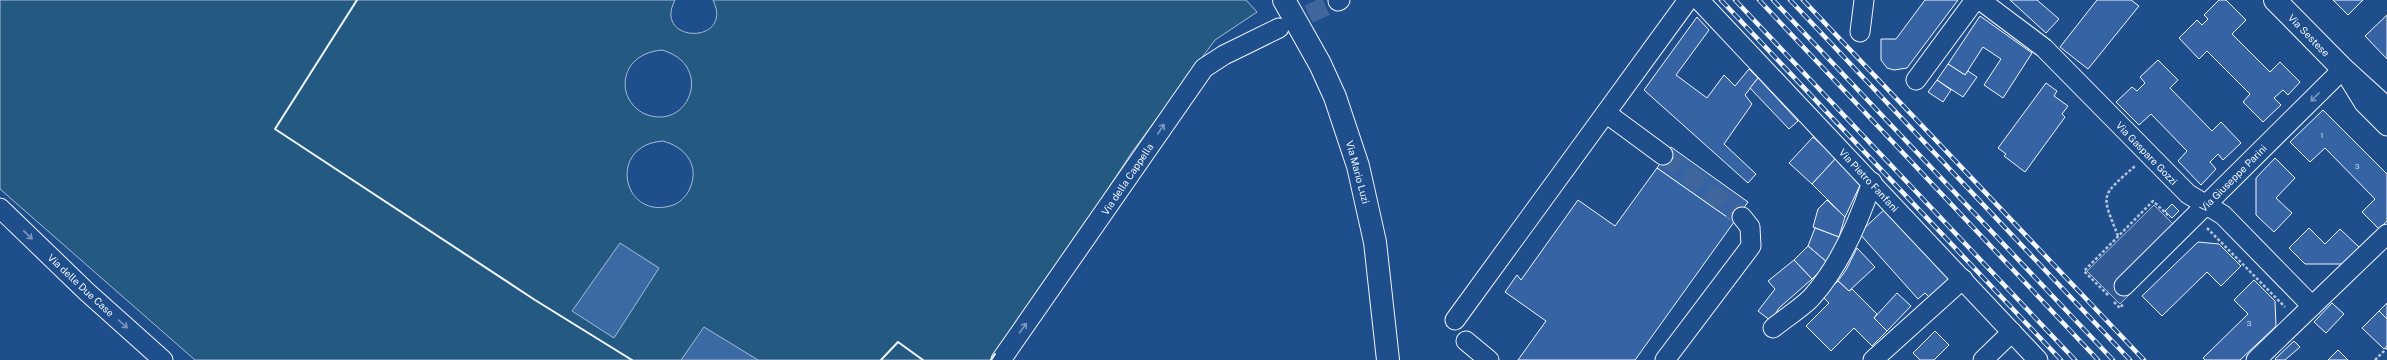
<svg xmlns="http://www.w3.org/2000/svg" width="2387" height="360" viewBox="0 0 2387 360" font-family="'Public Sans',sans-serif">
<style>
.green{fill:#245a82;stroke:#a8bbd7;fill-rule:evenodd}
.parking{fill:#305b95;stroke:#a8bbd7}
.water{fill:#3b69a3;stroke:#a8bbd7}
.building{fill:#3563a3;stroke:#f2f6ff}
.lines{fill:none;stroke-linecap:round;stroke-linejoin:round}
.minor-tunnel{stroke:#3f679d;stroke-width:19;stroke-dasharray:19 10;stroke-linecap:butt}
.minor-casing{stroke:#f2f6ff;stroke-width:21}
.major-casing{stroke:#f2f6ff;stroke-width:24}
.path{stroke:#b3c4dc;stroke-width:2.5;stroke-dasharray:3 2;stroke-linecap:butt}
.minor{stroke:#1f4e8c;stroke-width:19}
.major{stroke:#1f4e8c;stroke-width:22}
.rail-casing{stroke:#f2f6ff;stroke-width:4.5}
.rail{stroke:#1f4e8c;stroke-width:3;stroke-dasharray:9;stroke-linecap:butt}
.wall{stroke:#f2f6ff;stroke-width:2}
.oneway{stroke:#7e9ac0}
.labels{text-anchor:middle;dominant-baseline:central;stroke-width:3;stroke-linejoin:round;paint-order:stroke}
.number-label{font-size:8px;fill:#c3d1e8}
.street-label{font-size:10px;fill:#f2f6ff;stroke:#1f4e8c}
</style>
<rect width="100%" height="100%" fill="#1f4e8c"/>
<!-- green -->
<path class="green" d="M 0,0 L 675,0 C 652,44 735,45 713,0 L 1246,0 L 1257,12 L 1215,40 L 1132,152 L 996,360 L 195,360 L 0,189 ZM 662,50 C 715,65 689,132 645,114 C 636,110 629,102 626,92 C 621,67 639,52 662,50 ZM 663,141 C 685,147 700,165 690,188 C 687,196 679,204 670,206 C 622,219 607,145 663,141 Z"/>
<!-- parking -->
<polygon class="parking" points="2154,205 2186,237 2120,304 2087,271"/>
<!-- water -->
<g class="water">
<polygon points="620,243 659,268 614,338 572,311"/>
<polygon points="704,327 758,360 681,360"/>
</g>
<!-- building -->
<g class="building">
<polygon points="1925,0 1958,0 1907,68 1894,70 1887,68 1881,60 1881,39 1896,39"/>
<polygon points="2010,0 2037,0 2059,19 2046,33"/>
<polygon points="2097,0 2131,0 2139,6 2088,69 2060,47"/>
<polygon points="2219,0 2226,0 2246,20 2232,34 2270,72 2280,62 2300,82 2288,95 2283,90 2274,98 2281,105 2263,122 2243,102 2250,94 2207,51 2199,59 2179,38 2197,20 2202,25 2208,19 2204,15"/>
<polygon points="2333,0 2363,0 2348,15"/>
<polygon points="2387,15 2387,59 2365,36"/>
<polygon points="1980,16 2032,53 2003,98 1984,85 2001,59 1983,47 1965,75 1948,64"/>
<polygon points="1697,17 1709,30 1676,75 1707,98 1724,75 1735,86 1749,69 1758,78 1745,95 1752,104 1724,144 1756,174 1748,183 1644,90"/>
<polygon points="2158,60 2178,80 2170,88 2212,131 2221,122 2241,143 2223,160 2218,154 2210,162 2216,169 2201,185 2178,161 2187,151 2151,114 2139,125 2116,102 2132,87 2137,91 2145,83 2140,77"/>
<polygon points="1948,64 1965,75 1968,71 1977,77 1963,97 1937,80"/>
<polygon points="1758,78 1798,121 1789,129 1750,88"/>
<polygon points="1937,80 1951,90 1943,102 1928,92"/>
<polygon points="2046,83 2057,91 2054,96 2068,106 2062,114 2065,117 2025,172 2004,156 2006,154 1998,148"/>
<polygon points="2323,110 2387,174 2387,221 2379,229 2362,212 2375,199 2325,148 2310,162 2290,142"/>
<polygon points="1813,137 1836,158 1812,184 1789,163"/>
<polygon points="1671,147 1748,202 1734,222 1657,168"/>
<polygon points="1836,158 1861,183 1845,217 1812,184"/>
<polygon points="2275,158 2295,178 2276,198 2292,213 2274,232 2256,215 2256,178"/>
<polygon points="1657,168 1734,222 1635,360 1518,360 1546,321 1505,292 1517,275 1521,280 1578,200 1615,226"/>
<polygon points="1827,200 1845,217 1839,237 1813,227 1818,209"/>
<polygon points="2172,204 2179,211 2172,218 2165,211"/>
<polygon points="1886,208 1953,283 1933,301 1925,293 1918,299 1859,233"/>
<polygon points="1815,228 1839,237 1828,263 1808,246"/>
<polygon points="2309,228 2325,244 2340,229 2359,247 2342,264 2305,264 2289,248"/>
<polygon points="2198,242 2219,244 2241,266 2221,286 2207,272 2162,316 2142,296"/>
<polygon points="1808,246 1828,263 1812,279 1794,260"/>
<polygon points="1857,248 1875,267 1849,291 1838,281 1846,270"/>
<polygon points="1794,260 1812,279 1779,308 1771,321 1758,311 1775,289 1768,281"/>
<polygon points="2254,280 2275,301 2276,326 2240,360 2205,360 2203,358 2248,314 2234,300"/>
<polygon points="1838,281 1849,291 1852,289 1877,314 1874,318 1887,331 1872,346 1854,328 1831,351 1806,326 1829,303 1822,296"/>
<polygon points="1897,293 1911,306 1887,331 1874,318"/>
<polygon points="2332,303 2344,314 2326,333 2314,322"/>
<polygon points="2387,303 2387,319 2379,311"/>
<polygon points="2379,311 2387,319 2387,346 2384,349 2362,328"/>
<polygon points="1935,331 1949,345 1934,360 1920,360 1913,353"/>
<polygon points="2294,341 2300,347 2285,360 2276,360 2275,359"/>
<polygon points="2338,350 2348,360 2328,360"/>
</g>
<g class="lines">
<!-- minor-tunnel -->
<g class="minor-tunnel">
<polyline points="1282,26 1338,1"/>
<polyline points="1663,155 1742,217"/>
</g>
<!-- minor casing -->
<g class="minor-casing">
<g id="minor">
<polyline points="1699,0 2038,360"/>
<polyline points="1980,0 2044,48 2188,194 2223,215 2312,306"/>
<polyline points="1338,1 1340,0"/>
<polyline points="1860,32 1864,0"/>
<polyline points="1916,80 1975,0"/>
<polyline points="1606,113 1663,155"/>
<polyline points="0,208 87,292 163,360"/>
<polyline points="2124,286 2343,69 2364,103 2387,126"/>
<polyline points="1455,320 1688,0"/>
<path d="M 1773,328 C 1785,318 1800,309 1811,298 C 1839,267 1859,221 1872,182"/>
<polyline points="1466,341 1489,360"/>
<polyline points="1001,360 1204,68 1224,55 1279,28"/>
<polyline points="1665,360 1751,246 1750,227 1742,217"/>
<polyline points="1873,360 1963,279"/>
<polyline points="1983,360 2012,332"/>
<polyline points="2256,360 2387,234"/>
</g>
</g>
<!-- major casing -->
<g class="major-casing">
<g id="major">
<polyline points="1284,0 1320,64 1335,97 1358,166 1375,242 1388,360"/>
<polyline points="2275,0 2343,69 2387,109"/>
</g>
</g>
<!-- path -->
<g class="path">
<polyline points="2207,228 2285,307"/>
<path d="M 2118,236 C 2101,193 2100,197 2135,166"/>
<polyline points="2108,295 2084,271 2153,201 2170,217"/>
<polyline points="2114,302 2120,308 2123,304"/>
<polyline points="2375,360 2387,348"/>
</g>
<!-- minor -->
<use href="#minor" class="minor"/>
<!-- major -->
<use href="#major" class="major"/>
<!-- rail casing -->
<g class="rail-casing">
<g id="rail">
<polyline points="1721,0 2061,360"/>
<polyline points="1735,0 2075,360"/>
<polyline points="1759,0 2098,360"/>
<polyline points="1773,0 2113,360"/>
<polyline points="1790,0 2130,360"/>
<polyline points="1803,0 2144,360"/>
</g>
</g>
<!-- rail -->
<use href="#rail" class="rail"/>
<!-- wall -->
<g class="wall">
<polyline points="357,0 275,129 535,300 632,360"/>
<polyline points="881,360 898,342 923,360"/>
<polyline points="991,360 995,354"/>
</g>
</g>
<!-- one-way arrows -->
<defs><path id="oneway-shaft" d="M-6 0H5M1.5-3L5.5 0L1.5 3" fill="none" stroke-width="1.6" stroke-linecap="round" stroke-linejoin="round"/></defs>
<g class="oneway">
<use href="#oneway-shaft" transform="translate(2315 97) rotate(135)"/>
<use href="#oneway-shaft" transform="translate(1161 129) rotate(-56)"/>
<use href="#oneway-shaft" transform="translate(28 235) rotate(44)"/>
<use href="#oneway-shaft" transform="translate(123 324) rotate(42)"/>
<use href="#oneway-shaft" transform="translate(1023 328) rotate(-54)"/>
</g>
<g class="labels">
<!-- number labels -->
<g class="number-label">
<text x="2322" y="135">1</text>
<text x="2357" y="166">3</text>
<text x="2249" y="323">3</text>
</g>
<!-- street labels -->
<g class="street-label">
<text transform="translate(2309 35) rotate(46)">Via Sestese</text>
<text transform="translate(2147 153) rotate(46)">Via Gaspare Gozzi</text>
<text transform="translate(1358 172) rotate(75)">Via Mario Luzi</text>
<text transform="translate(2233 178) rotate(-45)">Via Giuseppe Parini</text>
<text transform="translate(1127 179) rotate(-56)">Via della Cappella</text>
<text transform="translate(1869 180) rotate(47)">Via Pietro Fanfani</text>
<text transform="translate(81 285) rotate(43)">Via delle Due Case</text>
</g>
</g>
</svg>
